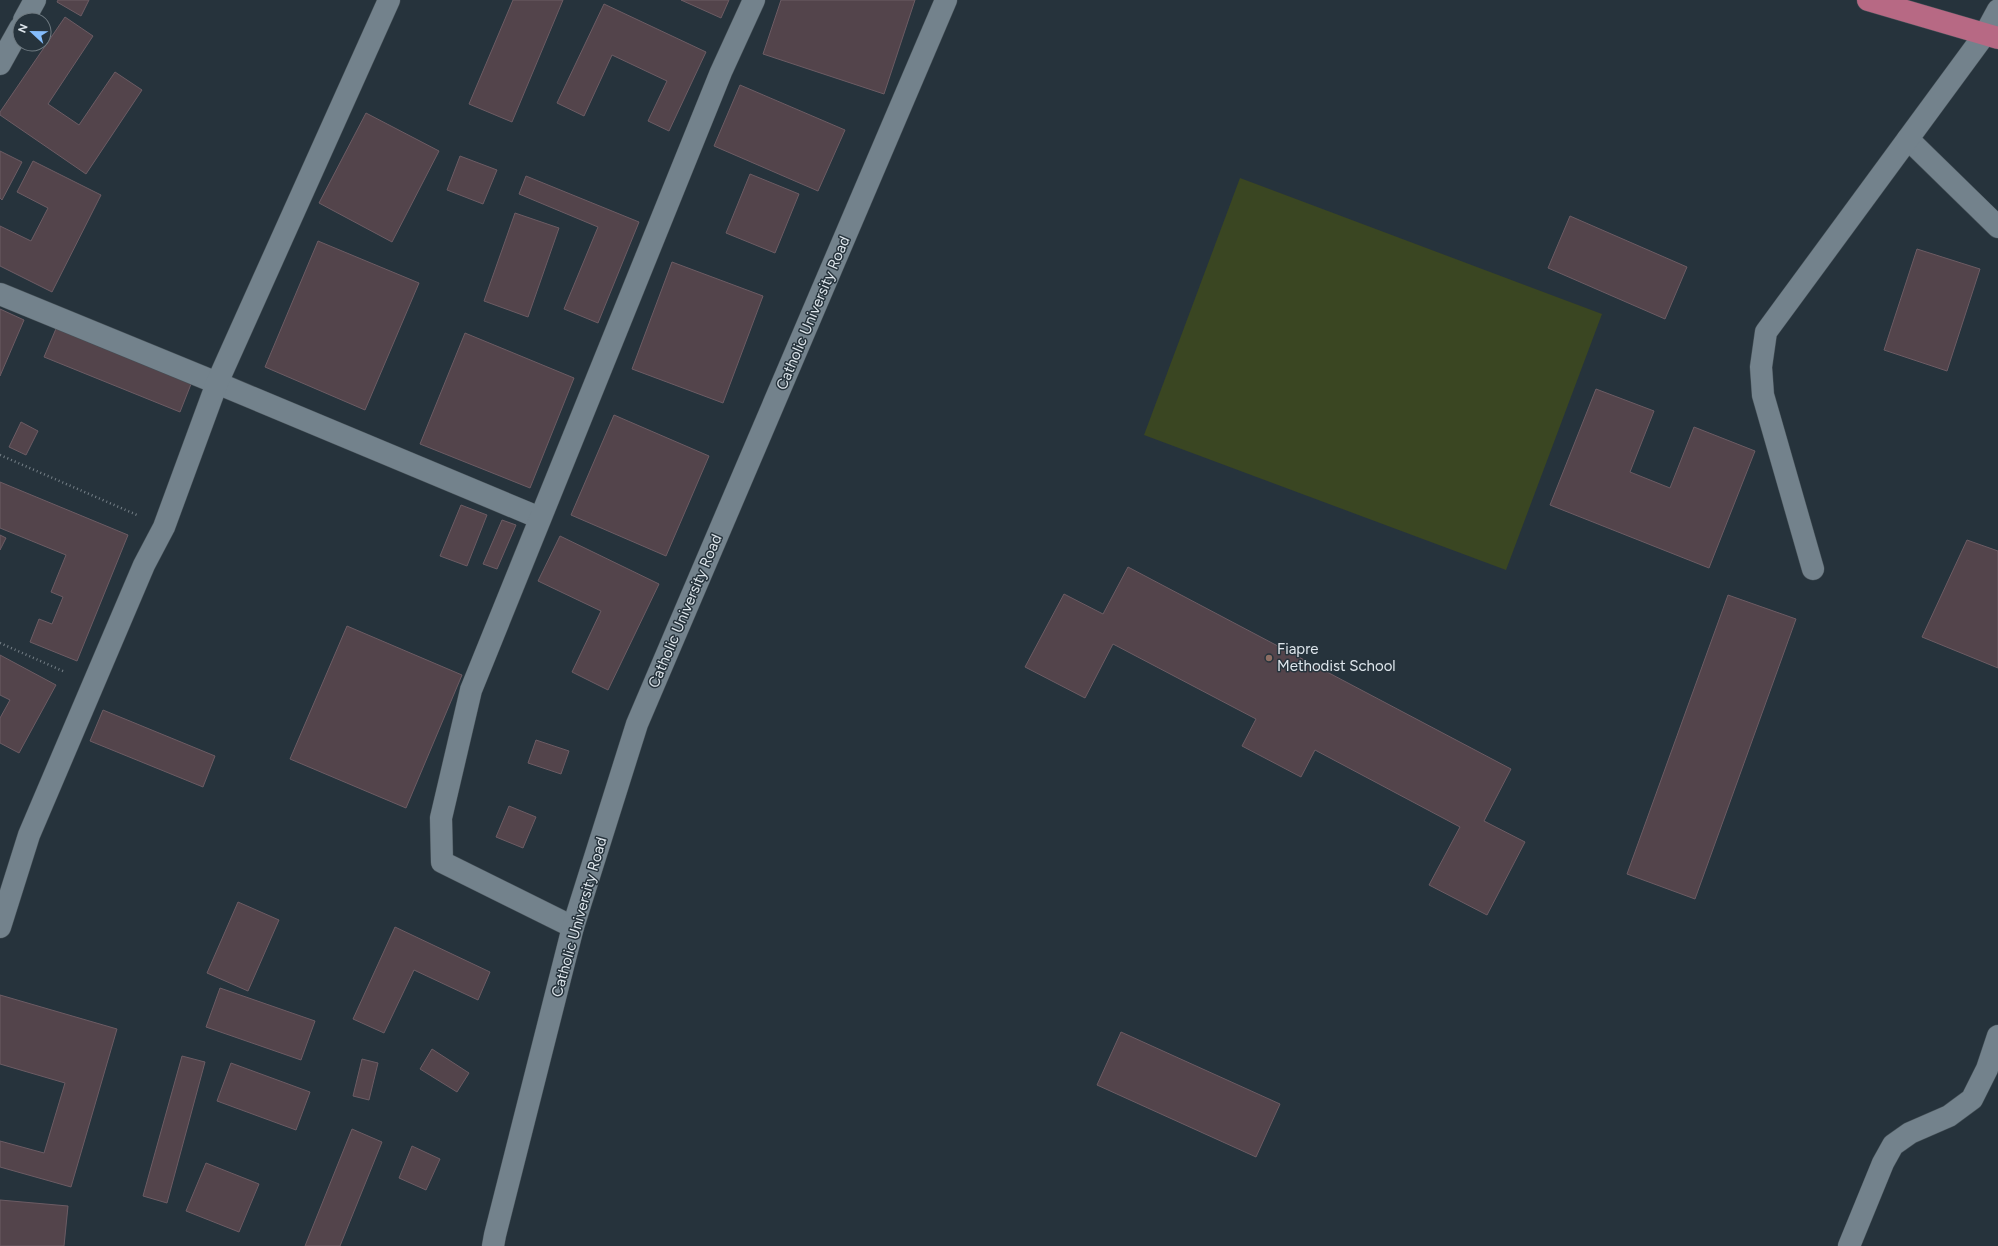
<svg xmlns="http://www.w3.org/2000/svg" width="1998" height="1246" viewBox="0 0 1998 1246" font-family="Figtree,sans-serif">
<style>
.green{fill:#3a4622}
.building{fill:#53444b;stroke:#6c5c64}
.lines{fill:none;stroke-linecap:round;stroke-linejoin:round}
.minor-casing{stroke:#455057;stroke-width:23}
.major-casing{stroke:#455057;stroke-width:23}
.path{stroke:#768088;stroke-width:2.5;stroke-dasharray:1 3;stroke-linecap:butt}
.minor{stroke:#73828c;stroke-width:22}
.major{stroke:#b76984;stroke-width:22}
.education-dot{fill:#8d6e63;stroke:#26333c;stroke-width:1.5}
.labels{text-anchor:middle;dominant-baseline:central;stroke-width:3;stroke-linejoin:round;paint-order:stroke}
.street-label{font-size:15px;fill:#dee6ec;stroke:#26333c}
.poi-label{font-size:15px;fill:#dee6ec;stroke:#26333c;text-anchor:start}
</style>
<rect width="100%" height="100%" fill="#26333c"/>
<!-- green -->
<polygon class="green" points="1240,178 1602,314 1506,570 1144,435"/>
<!-- building -->
<g class="building">
<polygon points="58,0 89,0 81,16 57,2"/>
<polygon points="513,0 563,0 512,122 469,104"/>
<polygon points="681,0 729,0 721,18"/>
<polygon points="781,0 915,0 884,94 763,54"/>
<polygon points="604,4 706,52 669,131 648,121 667,81 612,55 584,116 557,103"/>
<polygon points="65,17 93,36 48,104 79,125 115,72 142,90 86,174 0,115 0,112"/>
<polygon points="740,85 845,130 818,191 714,146"/>
<polygon points="366,113 439,151 392,242 319,203"/>
<polygon points="0,151 22,162 2,200 0,198"/>
<polygon points="460,156 497,170 483,204 447,190"/>
<polygon points="33,161 101,195 52,292 0,266 0,226 31,241 48,208 17,192"/>
<polygon points="750,174 799,194 775,253 726,233"/>
<polygon points="526,176 639,222 598,323 564,309 598,227 519,194"/>
<polygon points="515,213 559,228 528,317 484,301"/>
<polygon points="1570,216 1687,267 1665,319 1548,268"/>
<polygon points="318,241 419,283 365,410 265,367"/>
<polygon points="1917,249 1980,269 1947,371 1884,350"/>
<polygon points="672,262 763,296 723,403 632,369"/>
<polygon points="0,309 24,320 0,376"/>
<polygon points="58,324 193,379 180,412 44,357"/>
<polygon points="465,333 574,378 530,488 420,444"/>
<polygon points="1596,389 1654,411 1630,472 1670,488 1694,427 1755,451 1709,568 1550,505"/>
<polygon points="614,415 709,456 666,556 571,515"/>
<polygon points="21,422 38,431 26,455 9,447"/>
<polygon points="0,482 128,535 77,661 30,642 39,619 52,624 63,597 51,592 66,555 0,528"/>
<polygon points="461,505 487,515 467,566 440,556"/>
<polygon points="502,520 516,525 497,569 483,564"/>
<polygon points="0,535 6,538 0,550"/>
<polygon points="560,536 659,584 608,690 572,672 601,611 538,581"/>
<polygon points="1967,540 1998,551 1998,668 1922,637"/>
<polygon points="1128,567 1511,769 1484,821 1525,842 1487,915 1429,885 1460,827 1315,750 1301,777 1242,746 1256,719 1113,644 1085,698 1025,667 1064,594 1103,614"/>
<polygon points="1728,595 1796,619 1695,899 1627,874"/>
<polygon points="347,626 462,675 406,808 290,759"/>
<polygon points="0,655 56,685 19,753 0,743 0,718 10,700 0,695"/>
<polygon points="103,710 215,756 203,787 90,741"/>
<polygon points="536,740 569,751 561,774 528,763"/>
<polygon points="509,806 536,817 523,848 496,837"/>
<polygon points="238,902 279,920 248,991 207,973"/>
<polygon points="395,927 490,972 478,1000 414,970 384,1033 353,1019"/>
<polygon points="220,988 315,1021 301,1060 206,1027"/>
<polygon points="0,995 117,1029 71,1187 0,1167 0,1141 44,1153 65,1083 0,1064"/>
<polygon points="1121,1032 1280,1104 1256,1157 1097,1085"/>
<polygon points="432,1049 469,1073 457,1092 420,1069"/>
<polygon points="182,1056 205,1062 167,1203 143,1196"/>
<polygon points="362,1059 378,1063 369,1100 353,1096"/>
<polygon points="231,1063 310,1092 296,1130 217,1101"/>
<polygon points="352,1129 382,1142 340,1246 305,1246"/>
<polygon points="412,1146 440,1159 426,1190 399,1178"/>
<polygon points="206,1163 259,1184 239,1232 186,1211"/>
<polygon points="0,1200 68,1206 64,1246 0,1246"/>
</g>
<g class="lines">
<!-- minor casing -->
<g class="minor-casing">
<g id="minor">
<polyline points="24,20 35,0"/>
<polyline points="0,64 20,28"/>
<polyline points="1908,139 1998,227"/>
<polyline points="0,294 217,383 540,518"/>
<polyline points="1813,569 1763,395 1761,367 1766,332 1985,34 1998,10"/>
<polyline points="0,927 29,835 144,565 164,527 217,383 389,0"/>
<polyline points="573,927 442,862 441,818 471,690 721,72 754,0"/>
<polyline points="493,1246 495,1235 573,927 637,724 946,0"/>
<polyline points="1849,1246 1883,1163 1893,1145 1910,1133 1949,1116 1972,1099 1987,1069 1998,1036"/>
</g>
</g>
<!-- major casing -->
<g class="major-casing">
<polyline id="major" points="1868,0 1998,38"/>
</g>
<!-- path -->
<g class="path">
<polyline points="0,455 137,515"/>
<polyline points="0,643 65,672"/>
</g>
<!-- minor -->
<use href="#minor" class="minor"/>
<!-- major -->
<use href="#major" class="major"/>
</g>
<!-- markers -->
<circle class="education-dot" cx="1269" cy="658" r="4"/>
<g class="labels">
<!-- street labels -->
<g class="street-label">
<text transform="translate(813 313) rotate(-67)">Catholic University Road</text>
<text transform="translate(685 611) rotate(-67)">Catholic University Road</text>
<text transform="translate(579 917) rotate(-74)">Catholic University Road</text>
</g>
<!-- poi labels -->
<g class="poi-label">
<text x="1277" y="649">Fiapre<tspan x="1277" dy="17">Methodist School</tspan></text>
</g>
</g>
<!-- north arrow -->
<g transform="translate(32 32) rotate(292)"><circle r="19" fill="#26333c" stroke="#707b82"/>
<path d="M0-3L7 15L0 10L-7 15Z" fill="#84bcfb"/>
<text y="-6" font-size="11" font-weight="bold" text-anchor="middle" fill="#dee6ec">N</text>
</g>
</svg>
